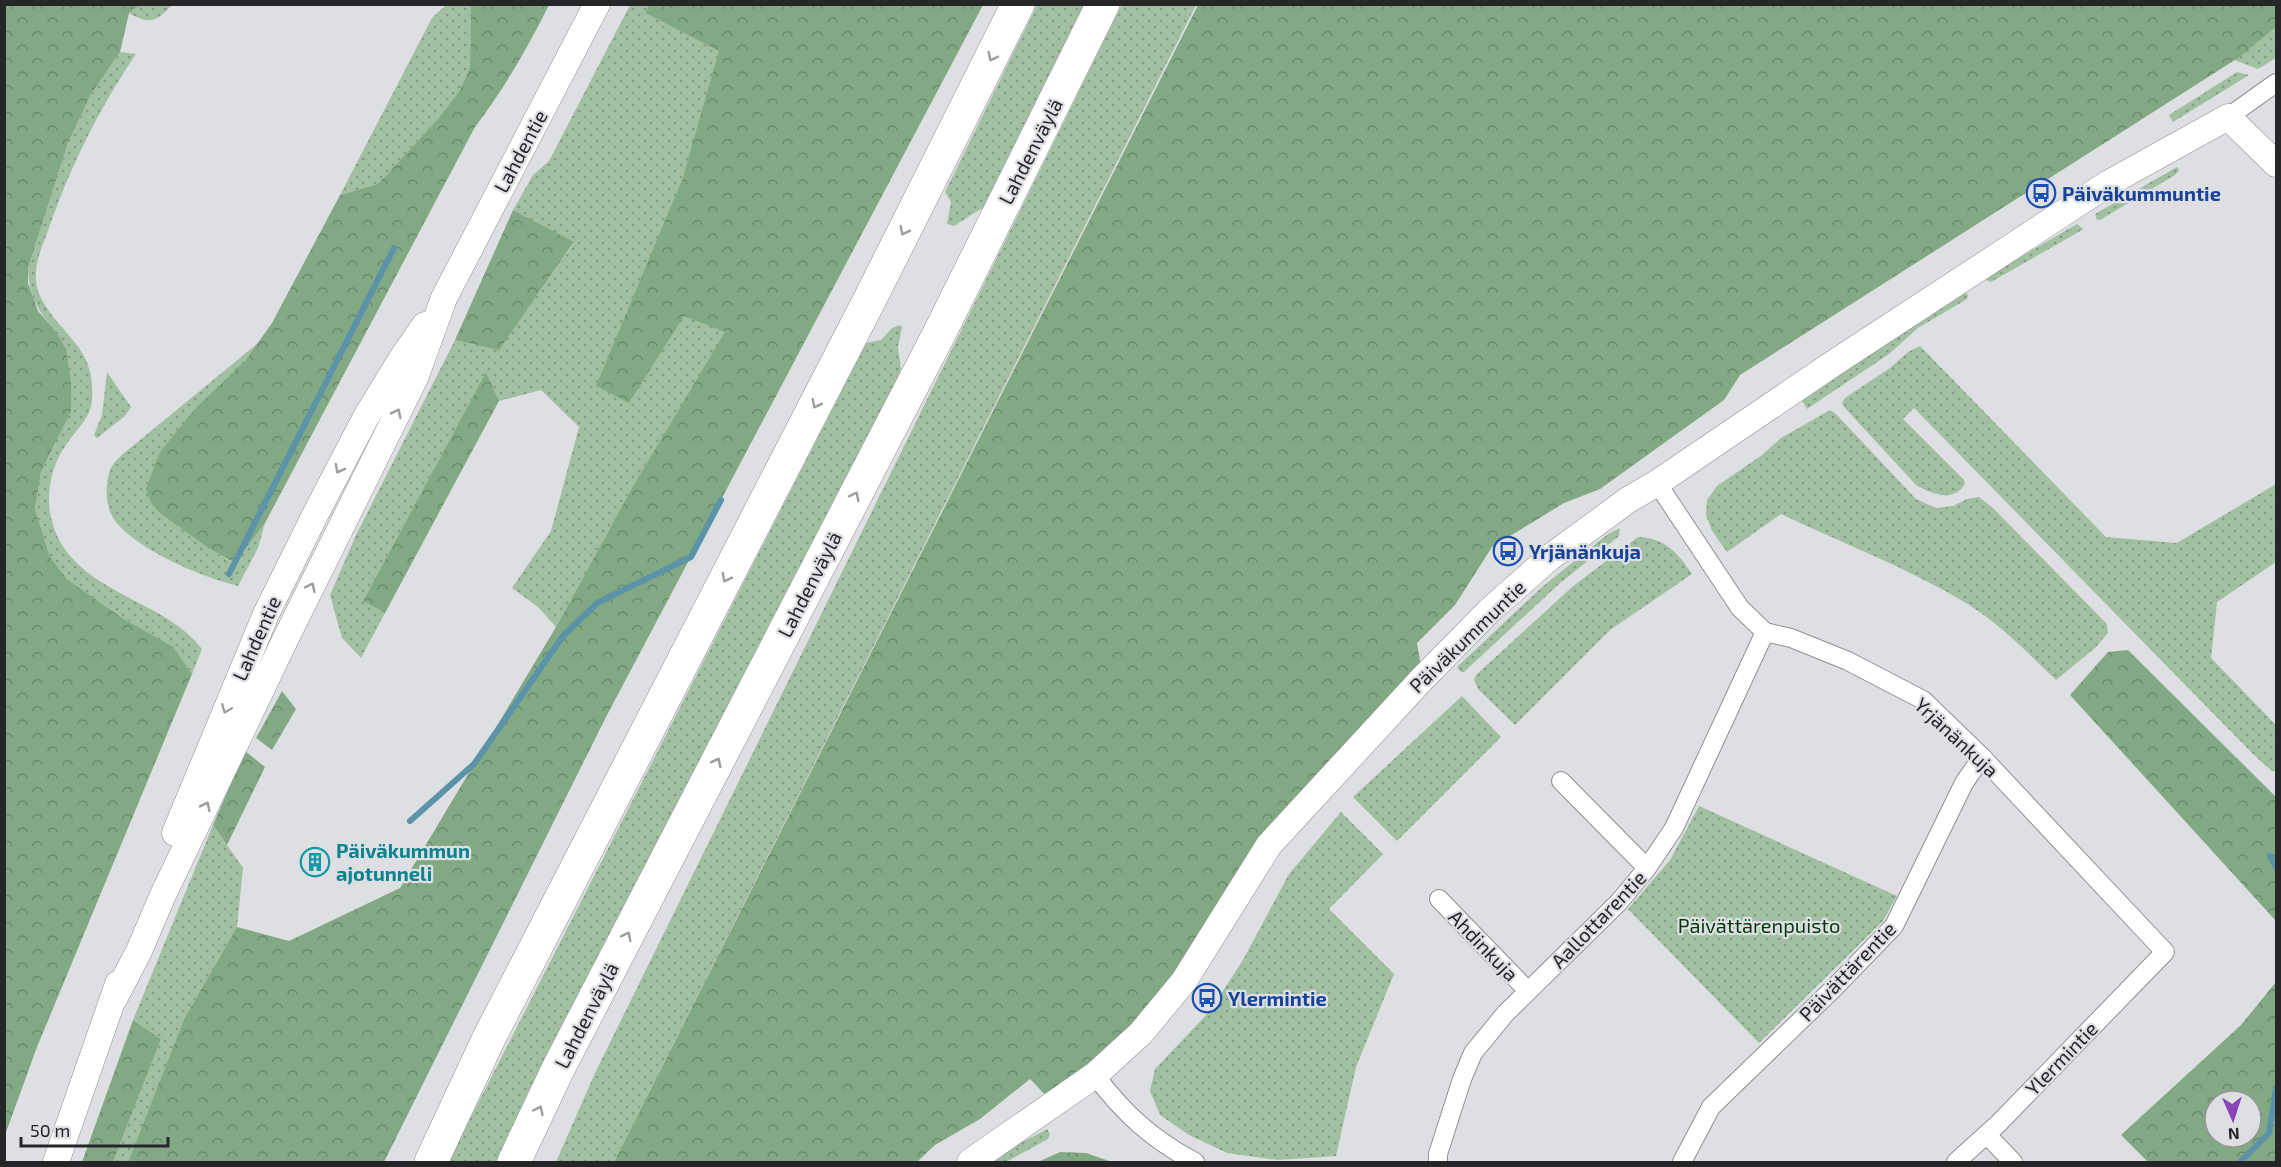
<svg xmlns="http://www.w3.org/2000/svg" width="2281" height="1167" viewBox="0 0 2281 1167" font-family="'Exo 2',sans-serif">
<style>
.grass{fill:url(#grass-dots)}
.forest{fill:url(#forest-crowns);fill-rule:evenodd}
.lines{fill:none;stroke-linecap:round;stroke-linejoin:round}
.stream{stroke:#5b93a9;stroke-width:6}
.street-casing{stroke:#909093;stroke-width:20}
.secondary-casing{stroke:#909093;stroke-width:27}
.highway-casing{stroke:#909093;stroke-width:34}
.street{stroke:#fff;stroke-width:18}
.secondary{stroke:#fff;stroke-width:26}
.highway{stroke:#fff;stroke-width:33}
.oneway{stroke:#9d9d9e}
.labels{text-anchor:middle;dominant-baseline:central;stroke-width:4.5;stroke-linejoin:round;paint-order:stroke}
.street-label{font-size:20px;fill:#262628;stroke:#dedfe2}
.transit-label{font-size:20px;font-weight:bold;fill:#164399;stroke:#dedfe2;text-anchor:start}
.culture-label{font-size:20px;font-weight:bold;fill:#0d838f;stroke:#dedfe2;text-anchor:start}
.park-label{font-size:20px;fill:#003a0a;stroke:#dedfe2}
</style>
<defs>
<pattern id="grass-dots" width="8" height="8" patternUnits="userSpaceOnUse" patternTransform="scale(1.5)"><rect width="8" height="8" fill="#a1c0a2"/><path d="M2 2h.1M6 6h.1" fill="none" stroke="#839c84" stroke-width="1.8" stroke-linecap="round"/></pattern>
<pattern id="forest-crowns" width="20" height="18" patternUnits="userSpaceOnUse" patternTransform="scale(1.5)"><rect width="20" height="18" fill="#83a984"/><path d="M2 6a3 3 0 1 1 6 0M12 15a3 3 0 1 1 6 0" fill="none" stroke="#6b896c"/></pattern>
</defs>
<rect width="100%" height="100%" fill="#dedfe2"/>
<!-- grass -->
<g class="grass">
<polygon points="1122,4 1196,5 614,1162 556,1162 595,1073"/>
<path d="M 140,5 L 172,5 C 156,22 150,25 129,13 Z"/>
<polygon points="446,5 471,5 470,67 460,90 438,119 378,184 340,195 432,18"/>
<polygon points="630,5 649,5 645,13 720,51 682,180 629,403 684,315 726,331 633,486 556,627 538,607 512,588 551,531 579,427 541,390 499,401 486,372 363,601 385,613 361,658 342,638 330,595 356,535 455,340 499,349 574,243 513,210 533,175 549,161"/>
<polygon points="1037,5 1085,5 984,207 954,226 947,224 951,202 945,192"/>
<polygon points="2276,27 2276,58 2258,69 2234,60"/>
<path d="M 120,52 L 136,54 C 100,107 70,167 49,228 C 44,242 37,257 36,271 C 35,280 37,290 41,298 C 62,338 96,346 92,400 C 91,417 77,429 68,442 C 45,473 42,515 64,548 C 98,597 167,603 202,649 L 192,674 L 173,648 L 124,619 L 67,579 L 50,557 L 35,509 L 41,472 L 56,442 L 56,332 C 38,311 29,297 28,268 L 68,143 L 90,96 Z"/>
<polygon points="2237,72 2249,75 2173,122 2169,115"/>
<polygon points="2177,167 2179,170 2175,175 2100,220 2097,220 2095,214"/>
<polygon points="2077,224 2083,229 2082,230 1991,282 1983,279"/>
<polygon points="1964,291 1968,295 1967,299 1918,328 1889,354 1807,409 1801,399"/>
<polygon points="900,325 902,327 898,347 901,369 896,381 754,654 496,1162 448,1162 866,343 881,340 892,328"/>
<path d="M 258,343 L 245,361 L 161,514 L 208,548 L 232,562 L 247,547 L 265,523 L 258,548 L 238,586 C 201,577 140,551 116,522 C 105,509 104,484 111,468 C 113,463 119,458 123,454 Z"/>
<path d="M 1920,346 L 2106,537 L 2177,543 L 2276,484 L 2276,562 L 2217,602 L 2211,658 L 2276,725 L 2276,772 L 2272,771 L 2254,755 L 1914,408 L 1903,419 L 1964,480 L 1965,484 C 1953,503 1932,494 1916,485 L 1845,408 L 1842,403 L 1845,398 L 1890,368 L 1908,352 Z"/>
<polygon points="107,372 131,407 125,416 97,438 94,435 102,415"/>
<path d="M 1830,410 L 1835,413 L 1916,499 L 1936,508 L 1953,506 L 1967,499 L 1979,497 L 1993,508 L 2107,624 L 2108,633 L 2095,648 L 2056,680 C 2028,653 2000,624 1966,603 C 1908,568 1842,543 1781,514 L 1727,552 L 1712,531 L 1706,515 L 1707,500 L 1717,486 L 1762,455 L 1781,438 Z"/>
<polygon points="1620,528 1619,536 1559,584 1464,672 1461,672 1457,667 1542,587 1608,534"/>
<path d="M 1638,537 C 1665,538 1678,553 1692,574 L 1610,630 L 1515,725 L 1478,689 L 1474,680 L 1476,675 L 1572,587 Z"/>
<polygon points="1462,696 1501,737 1397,841 1353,797"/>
<polygon points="1699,806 1897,896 1883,921 1759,1043 1628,909 1670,860"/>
<polygon points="1341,812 1383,854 1329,909 1394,974 1356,1067 1336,1156 1278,1160 1227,1153 1189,1135 1160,1115 1150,1091 1155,1069 1210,1011 1243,960 1289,874"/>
<polygon points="213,825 243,868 237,927 184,1019 128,1162 113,1162 161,1039 133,1020"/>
<polygon points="1047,1129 1050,1134 1048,1139 1006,1162 991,1162 1008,1150"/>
</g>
<!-- forest -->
<g class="forest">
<polygon points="5,4 140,5 129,13 120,52 90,96 68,143 28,268 28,283 38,311 56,332 66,349 71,383 71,411 41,472 35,509 50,557 67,579 124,619 173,647 192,674 37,1047 5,1135"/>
<path d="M 471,5 L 549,5 C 528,47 504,89 475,127 L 265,523 L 247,547 L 233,562 L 208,548 L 161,514 L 152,504 L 146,489 L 160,452 L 194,410 L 245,361 L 272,323 L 340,195 L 378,184 L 438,119 L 460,90 L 470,67 Z"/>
<polygon points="649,5 983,5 606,717 384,1162 128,1162 184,1019 237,927 289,941 400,888 556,627 633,486 725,332 684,316 629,403 596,386 682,180 719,51 645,13"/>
<polygon points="1198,5 2276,5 2276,27 2238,58 1740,375 1724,400 1600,489 1564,503 1492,547 1455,605 1417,643 1423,678 1269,845 1184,981 1054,1104 1030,1079 980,1119 935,1145 917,1162 614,1162"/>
<polygon points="513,210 574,242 499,350 455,340"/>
<polygon points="486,372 499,401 385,613 363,601"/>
<polygon points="2128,650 2276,797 2276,921 2070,695 2108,652"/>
<polygon points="282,691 296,709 272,750 256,738"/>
<polygon points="245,751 265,767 227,845 213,825"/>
<path d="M 2276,982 L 2276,1162 L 2148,1162 L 2121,1135 L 2241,1025 ZM 2215,1101 L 2251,1101 L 2251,1137 L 2215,1137 Z"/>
<polygon points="133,1020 161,1039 113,1162 82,1162"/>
<polygon points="1060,1152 1086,1153 1112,1162 1038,1162"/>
</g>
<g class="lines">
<!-- stream -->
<g class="stream">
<polyline points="229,574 394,248"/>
<polyline points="410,821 474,764 563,636 597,603 691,557 721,500"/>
<polyline points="2270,856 2276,867"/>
<polyline points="2240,1162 2269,1133 2276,1088"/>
</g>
<!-- street casing -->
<g class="street-casing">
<g id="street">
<polyline points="2228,117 2276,83"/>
<polyline points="1657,483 1740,608 1765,632 1791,638 1848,661 1923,700 1982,757 2165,952 1998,1124 1956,1162"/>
<polyline points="1561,781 1647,868"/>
<polyline points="1439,899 1528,991"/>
<path d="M 1095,1075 C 1123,1113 1153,1140 1195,1162"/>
<polyline points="1987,1135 2013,1162"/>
<polyline points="1438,1162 1438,1154 1462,1079 1473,1053 1505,1014 1619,902 1647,868 1674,828 1765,632"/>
<polyline points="1682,1162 1711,1107 1833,989 1894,926 1964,783 1982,757"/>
</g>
</g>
<!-- secondary casing -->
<g class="secondary-casing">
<g id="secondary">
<polyline points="175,833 266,614 315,515 366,417 402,358 425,325"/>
<polyline points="114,999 139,951 162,897 285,640 415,378 444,298 597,4"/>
<polyline points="56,1162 118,984"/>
<polyline points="970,1162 1095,1075 1141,1033 1184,981 1269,845 1423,678 1489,611 1549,558 1628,500 1657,483 1837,361 2109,183 2228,117 2276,164"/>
</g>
</g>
<!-- highway casing -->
<g class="highway-casing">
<g id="highway">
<polyline points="431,1162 489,1038 871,297 1018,4"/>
<polyline points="514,1162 558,1069 940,332 1103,4"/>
</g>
</g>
<!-- street -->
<use href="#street" class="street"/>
<!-- secondary -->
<use href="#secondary" class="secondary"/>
<!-- highway -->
<use href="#highway" class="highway"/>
</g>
<!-- one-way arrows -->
<defs><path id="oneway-chevron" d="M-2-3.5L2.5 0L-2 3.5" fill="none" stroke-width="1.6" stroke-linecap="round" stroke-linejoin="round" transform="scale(1.5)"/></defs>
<g class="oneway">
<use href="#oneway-chevron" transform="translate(992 57) rotate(117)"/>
<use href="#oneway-chevron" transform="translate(904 231) rotate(117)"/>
<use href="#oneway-chevron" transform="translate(816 404) rotate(117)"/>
<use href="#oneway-chevron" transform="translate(397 413) rotate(-64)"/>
<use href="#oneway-chevron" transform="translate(339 469) rotate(118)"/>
<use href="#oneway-chevron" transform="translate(855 496) rotate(-63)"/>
<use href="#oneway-chevron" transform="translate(726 578) rotate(117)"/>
<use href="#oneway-chevron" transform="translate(311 587) rotate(-64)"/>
<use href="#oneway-chevron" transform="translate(226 709) rotate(112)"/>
<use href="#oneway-chevron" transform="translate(717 762) rotate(-63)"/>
<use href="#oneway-chevron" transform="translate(206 806) rotate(-64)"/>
<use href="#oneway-chevron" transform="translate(627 936) rotate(-63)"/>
<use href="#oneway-chevron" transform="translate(539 1110) rotate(-65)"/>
</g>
<!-- icons -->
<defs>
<g id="bus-ring" transform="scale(1.5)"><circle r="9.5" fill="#dedfe2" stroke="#1a4fb4" stroke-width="1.5"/><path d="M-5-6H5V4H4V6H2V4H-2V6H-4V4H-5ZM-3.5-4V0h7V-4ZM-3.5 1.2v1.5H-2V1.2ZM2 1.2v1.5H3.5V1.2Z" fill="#1a4fb4"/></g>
<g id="building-ring" transform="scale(1.5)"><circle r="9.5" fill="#dedfe2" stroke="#0f9aa8" stroke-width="1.5"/><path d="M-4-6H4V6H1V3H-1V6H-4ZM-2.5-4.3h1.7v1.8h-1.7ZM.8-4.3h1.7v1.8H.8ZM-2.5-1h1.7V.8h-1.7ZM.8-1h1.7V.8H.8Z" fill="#0f9aa8"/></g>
</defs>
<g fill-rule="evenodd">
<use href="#bus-ring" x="2041" y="193"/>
<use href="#bus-ring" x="1508" y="551"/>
<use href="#building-ring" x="315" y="862"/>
<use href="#bus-ring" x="1207" y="998"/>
</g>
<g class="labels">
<!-- street labels -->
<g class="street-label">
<text transform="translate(520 151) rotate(-62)">Lahdentie</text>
<text transform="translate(1030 151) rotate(-63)">Lahdenväylä</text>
<text transform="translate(809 584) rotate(-63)">Lahdenväylä</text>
<text transform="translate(1467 636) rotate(-44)">Päiväkummuntie</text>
<text transform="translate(256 638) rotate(-66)">Lahdentie</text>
<text transform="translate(1957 737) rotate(43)">Yrjänänkuja</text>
<text transform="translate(1598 919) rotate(-46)">Aallottarentie</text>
<text transform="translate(1484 945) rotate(46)">Ahdinkuja</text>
<text transform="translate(1847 971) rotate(-46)">Päivättärentie</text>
<text transform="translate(586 1015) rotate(-63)">Lahdenväylä</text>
<text transform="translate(2061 1058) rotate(-46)">Ylermintie</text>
</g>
<!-- transit labels -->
<g class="transit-label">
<text x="2062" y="193">Päiväkummuntie</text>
<text x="1529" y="551">Yrjänänkuja</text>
<text x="1228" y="998">Ylermintie</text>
</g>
<!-- culture labels -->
<g class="culture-label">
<text x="336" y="850">Päiväkummun<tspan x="336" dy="23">ajotunneli</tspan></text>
</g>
<!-- park labels -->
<g class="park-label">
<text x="1759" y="925">Päivättärenpuisto</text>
</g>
</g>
<!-- border -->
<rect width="2281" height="1167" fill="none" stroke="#262628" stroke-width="12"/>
<!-- north arrow -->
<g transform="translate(2233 1119) rotate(177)"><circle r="28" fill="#dedfe2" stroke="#949598" stroke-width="1.5"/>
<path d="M0-4.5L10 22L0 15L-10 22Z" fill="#8844b8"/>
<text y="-9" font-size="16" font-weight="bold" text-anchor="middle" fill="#262628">N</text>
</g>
<!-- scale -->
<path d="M21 1137v9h147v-9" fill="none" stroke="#262628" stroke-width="3"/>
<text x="30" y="1137" font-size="18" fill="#262628" stroke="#dedfe2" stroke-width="4.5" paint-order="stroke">50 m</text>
</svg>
